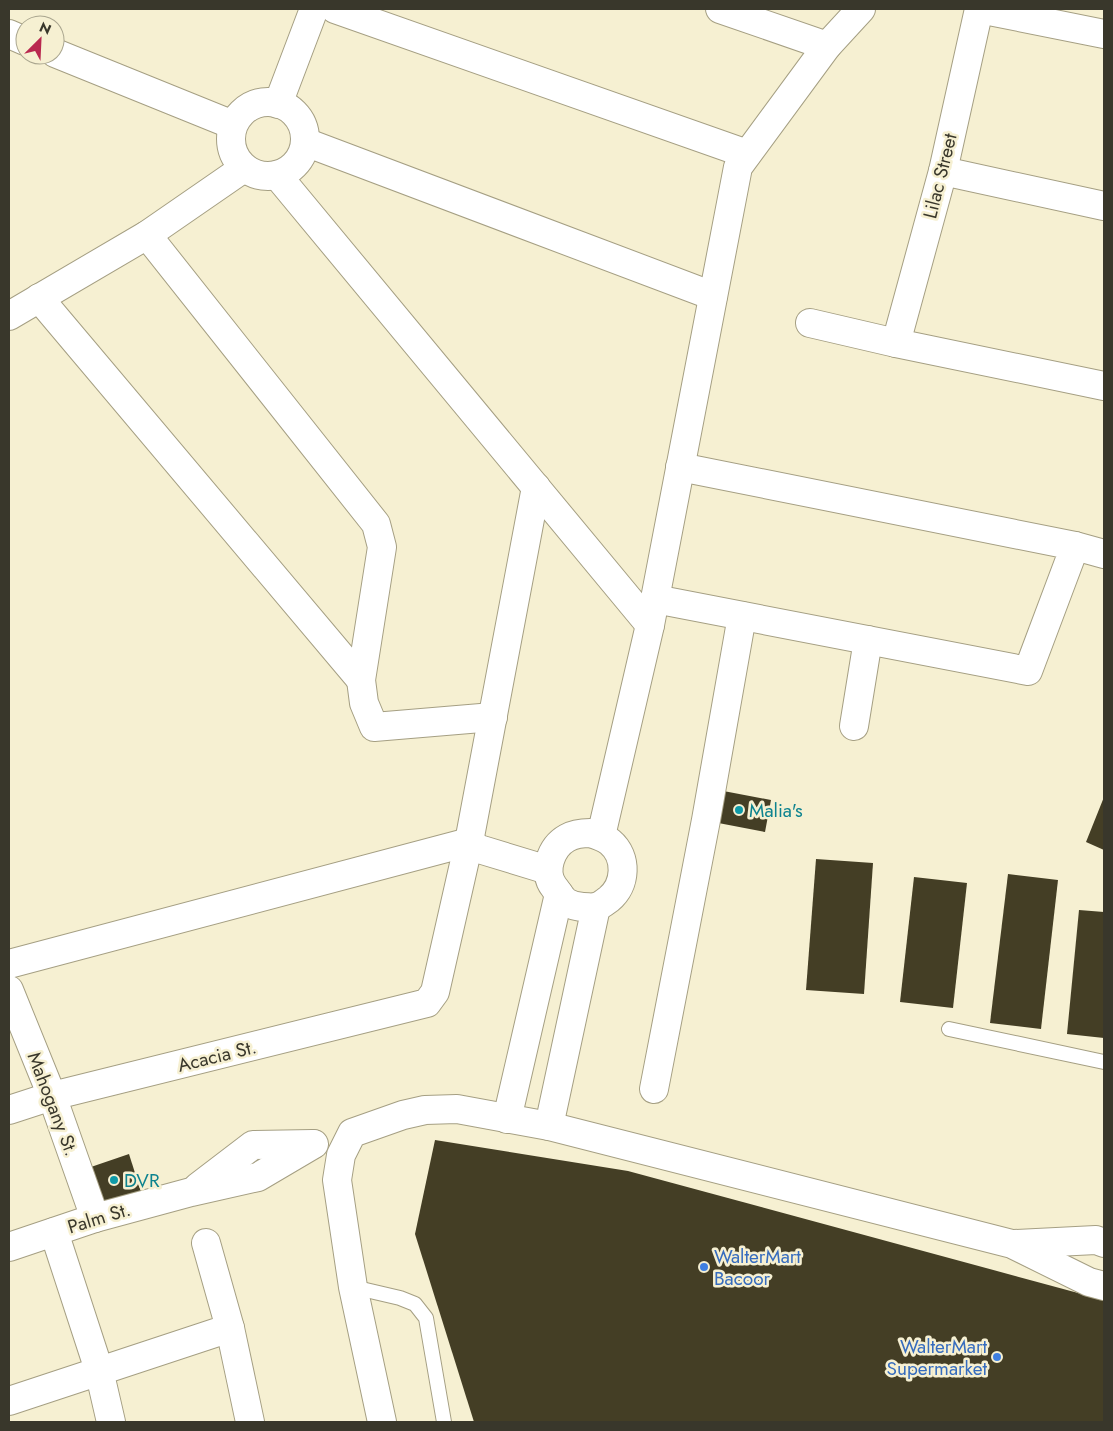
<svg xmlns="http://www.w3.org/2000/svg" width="1113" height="1431" viewBox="0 0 1113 1431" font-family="Jost,sans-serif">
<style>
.building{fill:#443e25}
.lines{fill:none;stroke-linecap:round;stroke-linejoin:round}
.lane-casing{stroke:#a59f83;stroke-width:16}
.street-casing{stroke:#a59f83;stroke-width:30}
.lane{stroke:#fff;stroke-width:14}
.street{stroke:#fff;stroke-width:28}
.culture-dot{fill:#0f9aa8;stroke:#f6f0d2;stroke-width:2}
.shop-dot{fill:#3f7fe0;stroke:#f6f0d2;stroke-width:2}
.labels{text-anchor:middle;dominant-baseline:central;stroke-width:5;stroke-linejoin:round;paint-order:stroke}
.street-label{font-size:19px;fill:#39372b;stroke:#f6f0d2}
.culture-label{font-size:19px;fill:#0d838f;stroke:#f6f0d2;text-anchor:start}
.shop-label{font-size:19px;fill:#366cbe;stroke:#f6f0d2;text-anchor:start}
</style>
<rect width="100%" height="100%" fill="#f6f0d2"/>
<!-- building -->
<g class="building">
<polygon points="713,789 771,800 765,832 708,821"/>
<polygon points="1104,797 1104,850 1086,842"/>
<polygon points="816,859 873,863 864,994 806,990"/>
<polygon points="1008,874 1058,880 1041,1029 990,1023"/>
<polygon points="914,877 967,883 953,1008 900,1002"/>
<polygon points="1079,910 1104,912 1104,1038 1067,1034"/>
<polygon points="435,1140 628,1171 1104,1300 1104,1422 474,1422 415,1234"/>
<polygon points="129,1154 141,1192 100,1206 88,1168"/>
</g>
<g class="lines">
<!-- lane casing -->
<g class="lane-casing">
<g id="lane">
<polyline points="949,1029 1104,1062"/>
<polyline points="353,1287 400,1298 415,1304 426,1318 444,1422"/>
</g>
</g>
<!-- street casing -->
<g class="street-casing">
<g id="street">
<polyline points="335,9 747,154"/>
<polyline points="720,9 827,46"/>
<polyline points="979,9 1104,34"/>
<polyline points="9,34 25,41"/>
<polyline points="55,53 233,125"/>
<circle cx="268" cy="139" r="37"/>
<polyline points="278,104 314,9"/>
<polyline points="305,142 713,296"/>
<polyline points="943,171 1104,206"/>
<polyline points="277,175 650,625"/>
<polyline points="147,235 376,524 382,547 361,680 364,703 374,727 493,717"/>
<polyline points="39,298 361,680"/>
<polyline points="9,316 147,235 244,168"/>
<polyline points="810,323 896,343 1104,386"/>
<polyline points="896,343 943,171 979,9"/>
<polyline points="1075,546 1104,554"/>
<polyline points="655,599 1028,671 1075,546 680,467"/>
<polyline points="854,726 868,640"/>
<path d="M 590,833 C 597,835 604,837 610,842 C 628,857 626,885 609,899 C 605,902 600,906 596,907 C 593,908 588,907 584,907 C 579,907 571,905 566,902 C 561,898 558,892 554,887 C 542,872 551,847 567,838 C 574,834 582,833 590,833 Z"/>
<polyline points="601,836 650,625 738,167 827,46 861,9"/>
<polyline points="9,964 469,842 479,849 548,870"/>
<polyline points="9,990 52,1096 95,1218"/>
<polyline points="654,1089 706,820 742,616"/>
<polyline points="9,1110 52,1096 427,1003 435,992 469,842 536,487"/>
<polyline points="507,1119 559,894"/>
<polyline points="549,1126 596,907"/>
<polyline points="198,1187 253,1145 313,1144"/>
<polyline points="54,1232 99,1370 111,1422"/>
<polyline points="1014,1244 1096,1240 1104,1243"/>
<polyline points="9,1247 95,1218 191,1192 258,1177 314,1144"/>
<polyline points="230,1328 250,1422"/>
<polyline points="9,1401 230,1328 206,1243"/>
<polyline points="382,1422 353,1287 337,1180 341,1155 352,1133 403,1115 425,1110 457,1109 549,1126 1012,1244 1089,1282 1104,1286"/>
</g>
</g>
<!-- lane -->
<use href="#lane" class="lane"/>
<!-- street -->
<use href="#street" class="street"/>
</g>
<!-- markers -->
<g class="culture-dot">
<circle cx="739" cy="810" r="5"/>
<circle cx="114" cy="1180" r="5"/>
</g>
<g class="shop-dot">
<circle cx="704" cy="1267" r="5"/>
<circle cx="997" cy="1357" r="5"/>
</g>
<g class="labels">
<!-- street labels -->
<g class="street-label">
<text transform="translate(940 176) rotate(-76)">Lilac Street</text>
<text transform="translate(217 1056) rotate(-14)">Acacia St.</text>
<text transform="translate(53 1104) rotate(69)">Mahogany St.</text>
<text transform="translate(99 1218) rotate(-17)">Palm St.</text>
</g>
<!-- culture labels -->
<g class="culture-label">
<text x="749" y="810">Malia's</text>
<text x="124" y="1180">DVR</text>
</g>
<!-- shop labels -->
<g class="shop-label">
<text x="714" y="1256">WalterMart<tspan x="714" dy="22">Bacoor</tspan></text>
<text x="987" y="1346" text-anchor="end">WalterMart<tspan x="987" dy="22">Supermarket</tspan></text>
</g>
</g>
<!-- border -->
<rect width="1113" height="1431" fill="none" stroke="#39372b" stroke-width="20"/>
<!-- north arrow -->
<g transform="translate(40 40) rotate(24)"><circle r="24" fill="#f6f0d2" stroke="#aaa68f"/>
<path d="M0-4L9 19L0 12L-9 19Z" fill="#b9284f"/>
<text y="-8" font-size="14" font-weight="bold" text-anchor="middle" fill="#39372b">N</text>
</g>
</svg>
